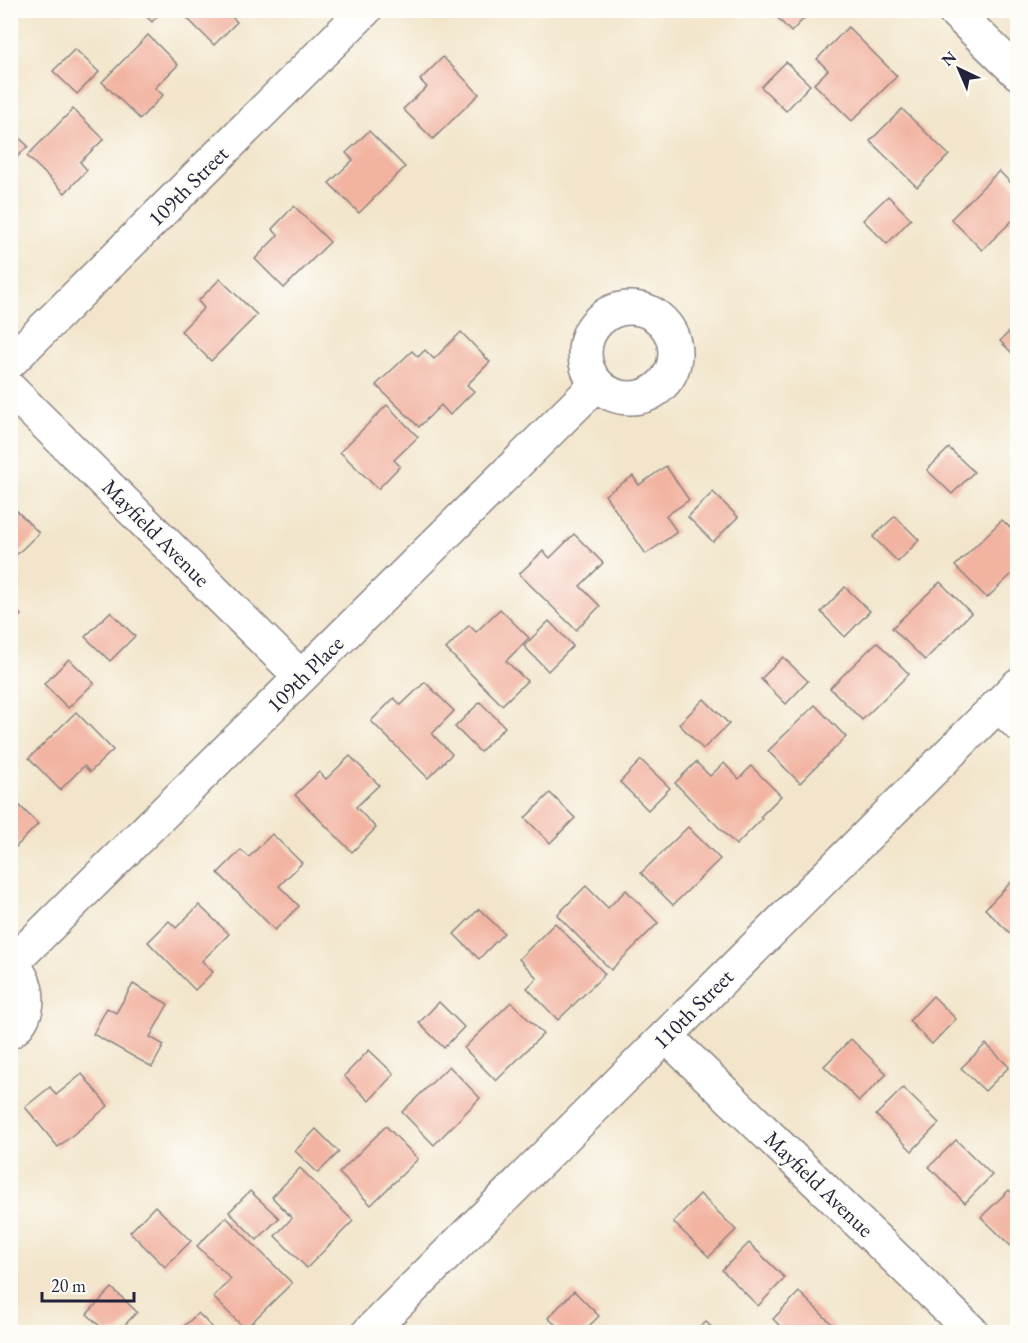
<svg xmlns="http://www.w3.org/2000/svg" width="1028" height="1343" viewBox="0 0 1028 1343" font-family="'EB Garamond',serif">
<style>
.building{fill:#f2b3a1}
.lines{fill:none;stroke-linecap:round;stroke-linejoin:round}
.minor-casing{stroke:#8a8483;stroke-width:36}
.minor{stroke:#fff;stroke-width:33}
.labels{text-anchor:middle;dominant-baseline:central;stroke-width:4.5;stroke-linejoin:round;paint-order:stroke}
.street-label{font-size:22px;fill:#22223b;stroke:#fdfcf7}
</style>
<rect width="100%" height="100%" fill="#fdfcf7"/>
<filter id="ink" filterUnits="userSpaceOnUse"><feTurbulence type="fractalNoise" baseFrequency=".0167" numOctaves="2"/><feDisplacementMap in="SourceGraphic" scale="12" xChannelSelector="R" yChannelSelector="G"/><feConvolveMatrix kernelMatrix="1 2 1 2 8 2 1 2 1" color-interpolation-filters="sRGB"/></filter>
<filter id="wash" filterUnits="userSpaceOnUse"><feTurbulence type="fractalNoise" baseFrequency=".008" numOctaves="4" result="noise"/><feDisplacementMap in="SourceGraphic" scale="24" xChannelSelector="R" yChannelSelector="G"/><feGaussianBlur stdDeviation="1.35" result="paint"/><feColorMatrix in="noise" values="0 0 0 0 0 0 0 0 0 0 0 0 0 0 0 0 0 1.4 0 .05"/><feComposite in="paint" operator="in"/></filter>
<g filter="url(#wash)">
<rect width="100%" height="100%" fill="#f2e5cb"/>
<g id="blocks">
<!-- building -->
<g class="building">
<polygon points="140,10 163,10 152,22"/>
<polygon points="179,10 234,10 230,15 237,22 214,45"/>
<polygon points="770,10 812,10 791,32"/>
<polygon points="848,27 897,76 852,121 814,84 828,70 817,59"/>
<polygon points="148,35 178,65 155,88 163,95 140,119 102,82"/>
<polygon points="75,49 99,72 77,94 53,71"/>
<polygon points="443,57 479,94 433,139 403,109 427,87 420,80"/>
<polygon points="786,62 810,85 786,111 761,87"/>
<polygon points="73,109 104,139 80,162 87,170 65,193 27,156"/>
<polygon points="902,109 949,155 917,187 870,141"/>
<polygon points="10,129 28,146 10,164"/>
<polygon points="369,131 405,167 359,213 329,183 353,160 346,153"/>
<polygon points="999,171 1018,190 1018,215 982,250 951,219"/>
<polygon points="888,196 911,219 887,244 863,220"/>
<polygon points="294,206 330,242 284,288 255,259 278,235 272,229"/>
<polygon points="220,279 257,315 211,361 181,331 204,308 198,301"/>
<polygon points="1018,323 1018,359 1000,341"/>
<polygon points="461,332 490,362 467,385 474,391 450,415 441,405 419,427 376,385 412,351 418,357 425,350 434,359"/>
<polygon points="387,405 418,437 394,460 400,466 378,489 340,452"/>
<polygon points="949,448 974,472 952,494 927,470"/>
<polygon points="666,466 689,500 666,516 677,532 646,554 605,495 633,476 639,485"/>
<polygon points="713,492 738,517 713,542 688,517"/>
<polygon points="10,504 39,533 10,561"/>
<polygon points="895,516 919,540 898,562 873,537"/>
<polygon points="1002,520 1018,535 1018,568 987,598 955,566"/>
<polygon points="574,534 603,563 580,586 600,606 576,630 519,574 543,551 550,558"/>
<polygon points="940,582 971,613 925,660 892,628"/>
<polygon points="845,587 870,611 845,637 821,612"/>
<polygon points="10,604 21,615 10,625"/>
<polygon points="500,609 529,638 506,661 527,681 502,705 446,649 469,625 476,632"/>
<polygon points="110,612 135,636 110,661 85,637"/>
<polygon points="549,621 573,646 548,671 524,646"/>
<polygon points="877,642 909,674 862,720 830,688"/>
<polygon points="783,657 808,681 786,704 761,679"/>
<polygon points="69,659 94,683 68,708 44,684"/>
<polygon points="425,682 454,711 432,734 452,754 428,778 371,721 394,698 401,705"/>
<polygon points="704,699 729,724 703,749 679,724"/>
<polygon points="480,702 505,727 480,752 455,727"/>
<polygon points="815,705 846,737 800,783 768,751"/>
<polygon points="76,712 113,750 90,772 84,766 60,790 29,758"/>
<polygon points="350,756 379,785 356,807 376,828 352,852 295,795 319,772 326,779"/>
<polygon points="641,760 670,788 648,810 620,782"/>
<polygon points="696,762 710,776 724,763 739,779 751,766 781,796 760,817 762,819 736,845 675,783"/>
<polygon points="550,793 575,818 550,843 525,818"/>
<polygon points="10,796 38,824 16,847 10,842"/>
<polygon points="688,827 720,859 673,905 641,873"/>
<polygon points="272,834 302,863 279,886 299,906 275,930 218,873 241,850 249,857"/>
<polygon points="1018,875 1018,930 1012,935 985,909"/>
<polygon points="586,886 608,908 626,890 658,923 611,970 557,915"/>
<polygon points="199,905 229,934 202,961 213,972 195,990 148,942 169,921 176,928"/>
<polygon points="479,909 504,933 479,959 454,934"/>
<polygon points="555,923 605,974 558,1020 527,988 537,978 519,959"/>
<polygon points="133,984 168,1004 150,1037 164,1045 152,1067 93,1034 107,1008 116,1013"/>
<polygon points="933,996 956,1019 932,1044 909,1021"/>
<polygon points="439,1002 464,1027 444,1048 419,1023"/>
<polygon points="511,1002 543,1034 496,1081 464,1048"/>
<polygon points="851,1039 887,1074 859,1101 824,1066"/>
<polygon points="986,1044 1009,1067 985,1091 961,1068"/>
<polygon points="369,1050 394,1074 369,1101 344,1076"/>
<polygon points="449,1066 480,1098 434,1145 402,1112"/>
<polygon points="82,1074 108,1106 58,1147 25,1107 50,1087 56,1095"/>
<polygon points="903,1088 939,1123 912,1151 876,1115"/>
<polygon points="386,1126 418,1159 371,1205 339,1173"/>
<polygon points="316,1129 339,1152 318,1173 295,1151"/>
<polygon points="956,1140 992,1175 965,1203 929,1167"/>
<polygon points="300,1168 353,1221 307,1268 275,1236 292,1218 272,1197"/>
<polygon points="1009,1190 1018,1199 1018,1253 981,1217"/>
<polygon points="250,1191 279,1218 257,1240 229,1212"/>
<polygon points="700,1194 736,1230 709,1257 673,1222"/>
<polygon points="155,1206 191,1241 165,1267 130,1232"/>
<polygon points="226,1217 292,1283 245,1329 213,1297 231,1279 197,1246"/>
<polygon points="749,1243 785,1278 758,1306 722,1270"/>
<polygon points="112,1288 137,1312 118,1332 106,1332 87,1314"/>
<polygon points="574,1291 599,1316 583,1332 564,1332 548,1318"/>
<polygon points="799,1292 835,1327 830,1332 786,1332 773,1319"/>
<polygon points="198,1313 217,1332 178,1332"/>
<polygon points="706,1322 717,1332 695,1332"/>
</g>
</g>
</g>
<g filter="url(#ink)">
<use href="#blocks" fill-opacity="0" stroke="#8a8483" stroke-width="1.5"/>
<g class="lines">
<!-- minor casing -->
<g class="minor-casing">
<g id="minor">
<polyline points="953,10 1018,73"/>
<circle cx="630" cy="353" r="45"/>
<polyline points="10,362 365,10"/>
<polyline points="10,389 301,677"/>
<polyline points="998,705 1018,724"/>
<path d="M 10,962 C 30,981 35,1014 10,1032"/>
<polyline points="12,963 597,384"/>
<polyline points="666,1036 972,1332"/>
<polyline points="369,1332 1018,685"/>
</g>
</g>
<!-- minor -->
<use href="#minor" class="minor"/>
</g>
</g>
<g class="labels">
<!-- street labels -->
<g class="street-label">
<text transform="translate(188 186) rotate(-45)">109th Street</text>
<text transform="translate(156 533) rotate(45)">Mayfield Avenue</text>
<text transform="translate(305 674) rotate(-45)">109th Place</text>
<text transform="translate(693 1009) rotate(-45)">110th Street</text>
<text transform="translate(819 1184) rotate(44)">Mayfield Avenue</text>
</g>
</g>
<!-- margin -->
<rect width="1028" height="1343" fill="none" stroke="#fdfcf7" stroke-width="36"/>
<!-- north arrow -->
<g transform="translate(959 69) rotate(316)" stroke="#fdfcf7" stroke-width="4.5" paint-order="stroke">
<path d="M0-4.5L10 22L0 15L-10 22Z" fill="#22223b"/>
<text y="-9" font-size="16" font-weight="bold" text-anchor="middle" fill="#22223b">N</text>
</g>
<!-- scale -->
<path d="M42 1292v9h92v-9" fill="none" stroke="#22223b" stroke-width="3"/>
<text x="51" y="1292" font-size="18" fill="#22223b" stroke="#fdfcf7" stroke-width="4.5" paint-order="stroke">20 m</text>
</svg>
